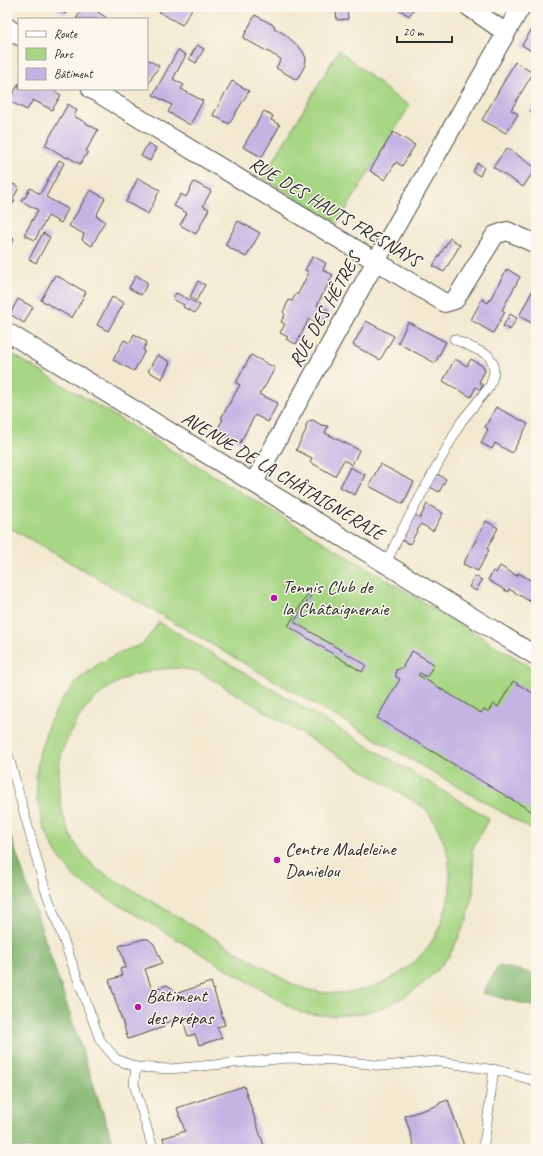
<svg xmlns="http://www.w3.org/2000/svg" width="543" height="1156" viewBox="0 0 543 1156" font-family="Caveat,sans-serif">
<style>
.green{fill:#a7d684;stroke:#698058;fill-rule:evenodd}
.forest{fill:#85b772;stroke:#58714e}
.building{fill:#c4b4e3}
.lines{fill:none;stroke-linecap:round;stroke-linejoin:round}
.service-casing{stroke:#494844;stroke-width:10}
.minor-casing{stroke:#494844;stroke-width:20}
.service{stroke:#fff;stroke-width:9}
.minor{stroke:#fff;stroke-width:18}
.poi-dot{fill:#b5179e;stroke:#fbf7ec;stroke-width:1.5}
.labels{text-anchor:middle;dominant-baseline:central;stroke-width:3;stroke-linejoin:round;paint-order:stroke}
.street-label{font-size:19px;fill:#2b2b2b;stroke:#fbf7ec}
.poi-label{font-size:19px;fill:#2b2b2b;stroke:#fbf7ec;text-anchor:start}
</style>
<rect width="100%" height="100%" fill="#fbf7ec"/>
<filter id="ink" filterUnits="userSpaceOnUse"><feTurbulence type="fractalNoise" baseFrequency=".025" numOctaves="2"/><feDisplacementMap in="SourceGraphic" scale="8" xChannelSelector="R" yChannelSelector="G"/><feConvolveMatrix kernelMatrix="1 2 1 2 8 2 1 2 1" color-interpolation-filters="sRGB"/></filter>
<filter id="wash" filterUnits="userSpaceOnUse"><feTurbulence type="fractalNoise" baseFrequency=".012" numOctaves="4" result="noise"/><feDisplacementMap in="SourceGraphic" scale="16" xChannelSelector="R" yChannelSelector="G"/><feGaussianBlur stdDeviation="0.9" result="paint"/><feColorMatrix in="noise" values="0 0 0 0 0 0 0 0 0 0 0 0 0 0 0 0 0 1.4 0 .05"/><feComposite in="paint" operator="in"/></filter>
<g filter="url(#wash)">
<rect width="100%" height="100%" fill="#f3e9d1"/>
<!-- green -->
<g class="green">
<polygon points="339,50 397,98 410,105 338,223 263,178"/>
<polygon points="7,351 536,670 536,832 7,526"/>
<path d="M 159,622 L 489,818 L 472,850 L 474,872 L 473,893 L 467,920 L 450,955 L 437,970 L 421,985 L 402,998 L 382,1008 L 358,1014 L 330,1016 L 301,1013 L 77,880 L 56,853 L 43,825 L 37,800 L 36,776 L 40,751 L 48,725 L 61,701 L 78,680 L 97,665 L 118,653 L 143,644 ZM 176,668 L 198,671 L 425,808 C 442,832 450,851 450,881 C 451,891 448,901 445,911 C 442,921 438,932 432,941 C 403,986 341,1006 292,984 L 97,869 C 89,861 80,852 74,841 C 59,816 54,777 63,749 C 64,746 66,742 68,738 C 80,711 98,691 126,678 C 141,671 160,669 176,668 Z"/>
</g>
<!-- forest -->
<g class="forest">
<polygon points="7,825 115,1149 7,1149"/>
<polygon points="499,966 536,974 536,1007 482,993"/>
</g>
<g id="blocks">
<!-- building -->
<g class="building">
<polygon points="54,7 70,7 65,14"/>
<polygon points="84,7 90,7 107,18 106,19 76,19"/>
<polygon points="159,7 193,7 182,25 159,12 161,8"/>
<polygon points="329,7 347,7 348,19 337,20 336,11 330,11"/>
<polygon points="396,7 415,7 409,16"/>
<polygon points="255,15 275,26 274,28 286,35 302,50 306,58 305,65 297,80 276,68 281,59 243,38"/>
<polygon points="532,29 536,32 536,54 522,45"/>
<polygon points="197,45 204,49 196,63 189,59"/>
<polygon points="178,50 186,55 173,79 184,85 181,89 203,101 190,125 168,112 172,105 153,95"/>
<polygon points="147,59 159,66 147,86"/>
<polygon points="515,62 533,73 511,110 518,114 506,133 482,120"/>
<polygon points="232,81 249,91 229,124 213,115"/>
<polygon points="19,83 19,89 51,89 61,95 52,110 33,100 27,110 9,101"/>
<polygon points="536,103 536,115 530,111"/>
<polygon points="68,104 77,110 74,116 98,130 86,151 88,152 80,164 68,157 67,158 45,145"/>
<polygon points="264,111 273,116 271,120 280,125 262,157 243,147"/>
<polygon points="393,132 415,145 402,166 396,162 385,180 370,171"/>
<polygon points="148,143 156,148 150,161 141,156"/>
<polygon points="507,148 536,168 523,187 493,167"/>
<polygon points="59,160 64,163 46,197 68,209 61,223 48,216 35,240 24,235 38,210 21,201 23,197 25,198 30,188 40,194"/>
<polygon points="477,163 484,167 480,176 473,172"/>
<polygon points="138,178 160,190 148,214 126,202"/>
<polygon points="7,181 19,187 14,197 7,193"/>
<polygon points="194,182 211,191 203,206 209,209 196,234 180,225 187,213 174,206 181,194 186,197"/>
<polygon points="90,190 105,198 96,216 105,221 92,246 82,240 84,234 69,226"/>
<polygon points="7,196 15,200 8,212 7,211"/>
<polygon points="238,221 260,233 246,257 225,245"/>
<polygon points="43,233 50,237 36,263 29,259"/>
<polygon points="7,235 14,239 7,253"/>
<polygon points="450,238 460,245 444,272 433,266"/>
<polygon points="313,256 326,263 323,270 333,275 317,305 329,311 321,325 309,319 296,344 286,339 288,337 280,333 285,324 281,322 285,314 283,312 289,300 292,301 296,294 298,294 309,272 305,270"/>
<polygon points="507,269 520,277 502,310 505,312 493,333 471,320 482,299 488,303"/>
<polygon points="55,275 86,292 72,318 41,300"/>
<polygon points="136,275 148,283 141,295 129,288"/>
<polygon points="198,281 205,285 196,301 190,297"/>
<polygon points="536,284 536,317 532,323 519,316"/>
<polygon points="176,293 200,305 195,313 183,307 184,305 173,299"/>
<polygon points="112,297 124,303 108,331 97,325"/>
<polygon points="18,299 33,307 24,323 10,314"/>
<polygon points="510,314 517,318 510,330 503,326"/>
<polygon points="366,321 394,336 380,360 353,345"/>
<polygon points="408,322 446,342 435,363 398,343"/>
<polygon points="134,334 147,342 143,350 145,351 134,371 113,360 124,340 130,343"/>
<polygon points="157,355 170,362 162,379 148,371"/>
<polygon points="251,355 275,368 264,388 263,388 259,394 278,403 268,422 255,415 240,443 217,430 223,419 221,418 240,385 236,383"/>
<polygon points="455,359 467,366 471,359 484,367 485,371 479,382 483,385 480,390 476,387 471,397 443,381"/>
<polygon points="496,407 528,424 512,453 495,443 492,449 481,443 488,429 485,427"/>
<polygon points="313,420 321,425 328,426 325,433 359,450 352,465 344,460 335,476 310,462 312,458 296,450 306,430 306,426 308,421"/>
<polygon points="380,464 414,482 403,504 369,486"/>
<polygon points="350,467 365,475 355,495 340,487"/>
<polygon points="437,474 446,479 439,492 430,487"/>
<polygon points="427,504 443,513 433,531 421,524 410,544 401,540 415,515 420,518"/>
<polygon points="486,521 498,528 487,549 489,550 478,571 463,564"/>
<polygon points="500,566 517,576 518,573 536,583 536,605 509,589 508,592 488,580 493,571 496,573"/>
<polygon points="475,576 482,580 476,591 469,587"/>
<polygon points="308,594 311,596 294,622 366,665 362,672 288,626"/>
<polygon points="412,651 434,664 427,677 420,673 418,675 481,713 484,709 489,712 494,704 498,707 513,681 536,695 536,814 377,718 400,679 396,677 396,670 404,667 403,666"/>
<polygon points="143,939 148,939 154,944 162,963 145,969 152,990 167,985 173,989 175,994 211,982 225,1025 217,1027 222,1038 199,1045 195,1034 188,1036 182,1017 163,1024 164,1027 128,1039 109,980 122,976 120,969 126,967 119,946"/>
<polygon points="244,1086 265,1149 166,1149 163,1138 185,1131 177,1108"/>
<polygon points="448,1100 464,1146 453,1149 415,1149 405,1116 439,1105 439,1103"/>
</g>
</g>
</g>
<g filter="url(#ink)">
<use href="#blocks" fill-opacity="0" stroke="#494844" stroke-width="1"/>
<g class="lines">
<!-- service casing -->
<g class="service-casing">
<g id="service">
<polyline points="386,563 402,530 461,422 490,386 494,373 493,363 488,355 454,339"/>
<polyline points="7,750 45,889 100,1040 116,1059 136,1067 170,1069 289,1058 334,1060 384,1066 434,1061 502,1071 532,1080 536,1082"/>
<polyline points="136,1067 134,1084 153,1149"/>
<polyline points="482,1149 485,1138 494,1069"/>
</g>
</g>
<!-- minor casing -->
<g class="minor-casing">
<g id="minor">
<polyline points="469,7 506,33 521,7"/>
<polyline points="7,27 19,36"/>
<polyline points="91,89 445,303 455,300 495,235 507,231 536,244"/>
<polyline points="7,332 536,656"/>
<polyline points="254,482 376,261 506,33"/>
</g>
</g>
<!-- service -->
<use href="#service" class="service"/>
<!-- minor -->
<use href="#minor" class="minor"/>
</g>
</g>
<!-- markers -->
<g class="poi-dot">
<circle cx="274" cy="598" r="4"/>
<circle cx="277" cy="860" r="4"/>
<circle cx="138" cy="1007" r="4"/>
</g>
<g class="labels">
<!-- street labels -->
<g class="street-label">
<text transform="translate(335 212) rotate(31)">RUE DES HAUTS FRESNAYS</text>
<text transform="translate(325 310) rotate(-61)">RUE DES HÊTRES</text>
<text transform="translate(283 476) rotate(31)">AVENUE DE LA CHÂTAIGNERAIE</text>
</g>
<!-- poi labels -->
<g class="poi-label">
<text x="282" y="587">Tennis Club de<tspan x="282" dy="22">la Châtaigneraie</tspan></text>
<text x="285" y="849">Centre Madeleine<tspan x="285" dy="22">Danielou</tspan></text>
<text x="146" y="996">Bâtiment<tspan x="146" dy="22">des prépas</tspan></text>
</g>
</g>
<!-- margin -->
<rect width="543" height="1156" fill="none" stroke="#fbf7ec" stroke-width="24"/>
<!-- legend -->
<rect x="18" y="18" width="130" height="72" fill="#fbf7ec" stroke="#a8a59f"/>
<rect x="26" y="31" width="20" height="6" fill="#ffffff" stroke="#a8a59f"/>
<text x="54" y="38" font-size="12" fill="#2b2b2b">Route</text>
<rect x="26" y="48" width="20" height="12" fill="#a7d684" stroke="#a8a59f"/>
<text x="54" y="58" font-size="12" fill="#2b2b2b">Parc</text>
<rect x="26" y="68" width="20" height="12" fill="#c4b4e3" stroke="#a8a59f"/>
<text x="54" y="78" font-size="12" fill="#2b2b2b">Bâtiment</text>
<!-- scale -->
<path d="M397 36v6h55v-6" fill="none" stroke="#2b2b2b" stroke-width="2"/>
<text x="403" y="36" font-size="12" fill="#2b2b2b" stroke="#fbf7ec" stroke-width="3" paint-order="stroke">20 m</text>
</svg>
